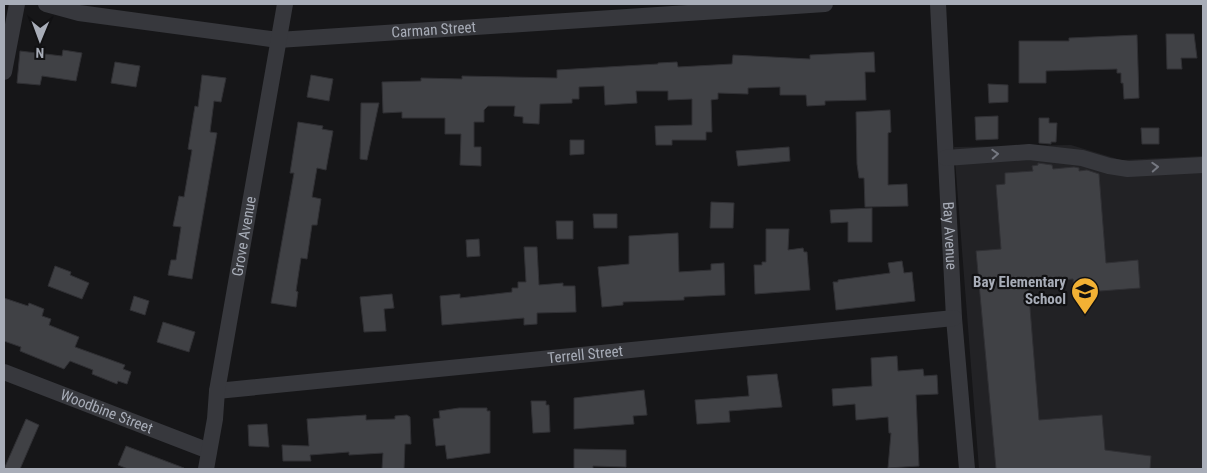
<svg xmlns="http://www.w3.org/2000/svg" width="1207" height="473" viewBox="0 0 1207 473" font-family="'Roboto Condensed',sans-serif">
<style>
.built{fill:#222225}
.building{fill:#404145;stroke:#303034}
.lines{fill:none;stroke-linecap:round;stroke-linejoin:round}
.minor{stroke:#37383d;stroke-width:16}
.oneway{stroke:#757881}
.labels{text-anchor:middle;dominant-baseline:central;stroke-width:4.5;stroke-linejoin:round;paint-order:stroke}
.street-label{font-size:15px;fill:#a8adb8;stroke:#111113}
.poi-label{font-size:15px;font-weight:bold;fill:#a8adb8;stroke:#111113;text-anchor:end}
</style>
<rect width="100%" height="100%" fill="#161618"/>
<!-- built -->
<polygon class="built" points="1071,145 1121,160 1203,156 1203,469 979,469 954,147"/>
<!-- building -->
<g class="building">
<polygon points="1166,34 1194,34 1197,58 1181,58 1182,69 1167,69"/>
<polygon points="1137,35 1139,98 1124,99 1123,83 1121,83 1121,73 1117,73 1117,69 1046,71 1046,83 1019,83 1019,41 1069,41 1069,38"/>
<polygon points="63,50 82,53 76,81 42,76 40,85 17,83 20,51 62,56"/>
<polygon points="874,52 875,72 865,72 866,100 825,101 825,105 807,106 806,95 780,95 780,87 748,88 748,94 718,93 718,99 711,100 712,132 706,132 706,140 672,140 672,145 656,145 655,126 692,125 692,99 668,100 668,91 636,91 637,103 605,105 604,86 579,87 579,99 572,99 572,103 540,104 539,124 523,123 523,117 514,116 515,106 488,106 484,110 484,122 474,122 474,147 481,147 481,166 460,165 461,134 445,134 445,118 402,118 402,112 383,113 382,82 421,81 421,78 462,79 462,76 557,78 557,70 658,64 658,63 677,62 678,67 732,64 733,55 810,59 810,55"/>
<polygon points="115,62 140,66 136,87 111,83"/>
<polygon points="202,75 226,78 221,102 214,101 210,132 217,133 192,279 168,275 171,260 176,260 181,227 173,226 179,196 184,197 192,150 188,149 195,106 198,107"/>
<polygon points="311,75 333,79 329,101 307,97"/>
<polygon points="988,84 1008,85 1008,102 989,103"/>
<polygon points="361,103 379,103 367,160 360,159"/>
<polygon points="890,110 891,132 888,133 888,185 907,184 908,206 865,207 864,178 859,178 857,164 856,112"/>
<polygon points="998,116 998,139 976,140 975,117"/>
<polygon points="1039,118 1049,118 1049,123 1057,123 1056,142 1051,142 1051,144 1039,143"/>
<polygon points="298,122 323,126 322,129 333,131 326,170 317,168 312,197 321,199 317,225 312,225 307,259 301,258 296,291 298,292 296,307 271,303 294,173 290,173"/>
<polygon points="1141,128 1159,128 1159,144 1142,144"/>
<polygon points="570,140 584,140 584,154 570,155"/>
<polygon points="789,147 790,161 738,166 736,151"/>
<polygon points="1038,163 1052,165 1053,169 1074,167 1079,168 1079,171 1087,170 1099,174 1106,263 1138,260 1140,288 1074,293 1073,279 1028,283 1039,420 1102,415 1105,450 1151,456 1150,469 996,469 976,251 1001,249 996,185 1005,184 1005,173 1033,171 1032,166 1038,165"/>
<polygon points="711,202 734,203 733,228 710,228"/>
<polygon points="872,208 872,242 848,242 848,222 831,223 830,210"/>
<polygon points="593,214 617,214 617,228 594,228"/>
<polygon points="556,221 573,221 573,239 557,239"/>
<polygon points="766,229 789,229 788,250 803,248 804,252 807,252 810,290 755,294 754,265 762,265 762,262 766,262"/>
<polygon points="678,233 679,272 711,270 711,264 724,263 725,295 684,297 684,300 623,302 623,305 602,307 598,267 629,264 629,236"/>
<polygon points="479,239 480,256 467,257 466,240"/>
<polygon points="524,247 537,247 539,285 563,283 563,286 575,286 576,312 537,313 537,324 524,325 524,318 442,325 440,296 460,294 460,298 512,292 512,288 518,288 518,282 526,282"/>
<polygon points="902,261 904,273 912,272 915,301 836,310 833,282 838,282 838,280 890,273 888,263"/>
<polygon points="55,266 71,272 70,275 89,283 82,299 48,286"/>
<polygon points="392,294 394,308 384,309 386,331 364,332 360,297"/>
<polygon points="134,296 149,301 145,315 130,310"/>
<polygon points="4,298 28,306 29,303 44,309 42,316 51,319 49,325 79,337 75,347 125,365 123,369 131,372 127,384 118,381 117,384 92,374 93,370 70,361 64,369 20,351 21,347 4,341"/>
<polygon points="163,322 195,332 189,352 157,342"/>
<polygon points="897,356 898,371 923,369 924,376 937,375 938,394 916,395 919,466 888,468 891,433 889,433 888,417 856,420 855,404 833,406 832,389 872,386 871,358"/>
<polygon points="777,374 782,407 729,411 730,422 697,424 695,400 749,396 747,376"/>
<polygon points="644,390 647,415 633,416 634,424 574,429 574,398"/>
<polygon points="531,401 546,401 546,405 549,405 550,432 533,433"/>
<polygon points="459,408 487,408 487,411 490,411 490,453 447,459 445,445 436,446 433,419 440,418 439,411"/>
<polygon points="366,415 366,420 395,419 395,416 407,415 410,417 411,444 405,444 404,469 382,469 383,453 349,455 349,452 310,455 311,461 283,461 282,445 309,446 307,419"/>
<polygon points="26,419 39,425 20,469 4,469"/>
<polygon points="267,424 269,447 249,446 248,425"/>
<polygon points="126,446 184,468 184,469 128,469 118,465"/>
<polygon points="574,449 626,450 626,467 593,466 593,469 574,469"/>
</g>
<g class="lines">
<!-- minor -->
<g class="minor">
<path id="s1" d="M 46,4 L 79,13 L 278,40 L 825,4"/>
<path id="s2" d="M 938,4 L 954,318 L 967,469"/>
<polyline points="4,72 17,4"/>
<polyline points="946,158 1029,152 1082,158 1109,166 1128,169 1203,165"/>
<path id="s3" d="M 4,372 L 209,451"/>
<path id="s4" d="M 217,391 L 954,318"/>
<path id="s5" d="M 206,469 L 215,419 L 217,391 L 285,4"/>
</g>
</g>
<!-- one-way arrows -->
<defs><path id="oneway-chevron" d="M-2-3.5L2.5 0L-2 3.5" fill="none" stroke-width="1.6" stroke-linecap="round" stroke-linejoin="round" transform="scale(1.25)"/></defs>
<g class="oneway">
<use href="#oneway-chevron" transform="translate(995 154) rotate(-3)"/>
<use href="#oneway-chevron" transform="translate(1155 167) rotate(-3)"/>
</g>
<!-- icons -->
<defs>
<g id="school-pin" transform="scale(1.4375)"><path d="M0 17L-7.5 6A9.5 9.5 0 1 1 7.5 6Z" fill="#f2b134" stroke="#111113"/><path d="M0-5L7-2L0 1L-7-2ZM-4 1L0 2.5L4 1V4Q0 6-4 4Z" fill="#111"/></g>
</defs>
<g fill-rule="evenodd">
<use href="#school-pin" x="1085" y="291"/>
</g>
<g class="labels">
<!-- street labels -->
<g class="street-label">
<text stroke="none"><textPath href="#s1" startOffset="391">Carman Street</textPath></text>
<text stroke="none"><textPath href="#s5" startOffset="236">Grove Avenue</textPath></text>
<text stroke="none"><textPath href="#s2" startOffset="232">Bay Avenue</textPath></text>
<text stroke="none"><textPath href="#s4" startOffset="370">Terrell Street</textPath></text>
<text stroke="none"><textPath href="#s3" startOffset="110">Woodbine Street</textPath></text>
</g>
<!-- poi labels -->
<g class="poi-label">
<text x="1066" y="282">Bay Elementary<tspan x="1066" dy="17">School</tspan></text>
</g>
</g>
<!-- border -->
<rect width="1207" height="473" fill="none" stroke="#a8adb8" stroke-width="10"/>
<!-- north arrow -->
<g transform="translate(40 40) rotate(181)" stroke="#111113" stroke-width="4" paint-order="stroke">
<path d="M0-4L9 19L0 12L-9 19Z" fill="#a8adb8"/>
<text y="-8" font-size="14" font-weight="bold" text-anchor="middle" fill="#a8adb8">N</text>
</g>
</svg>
